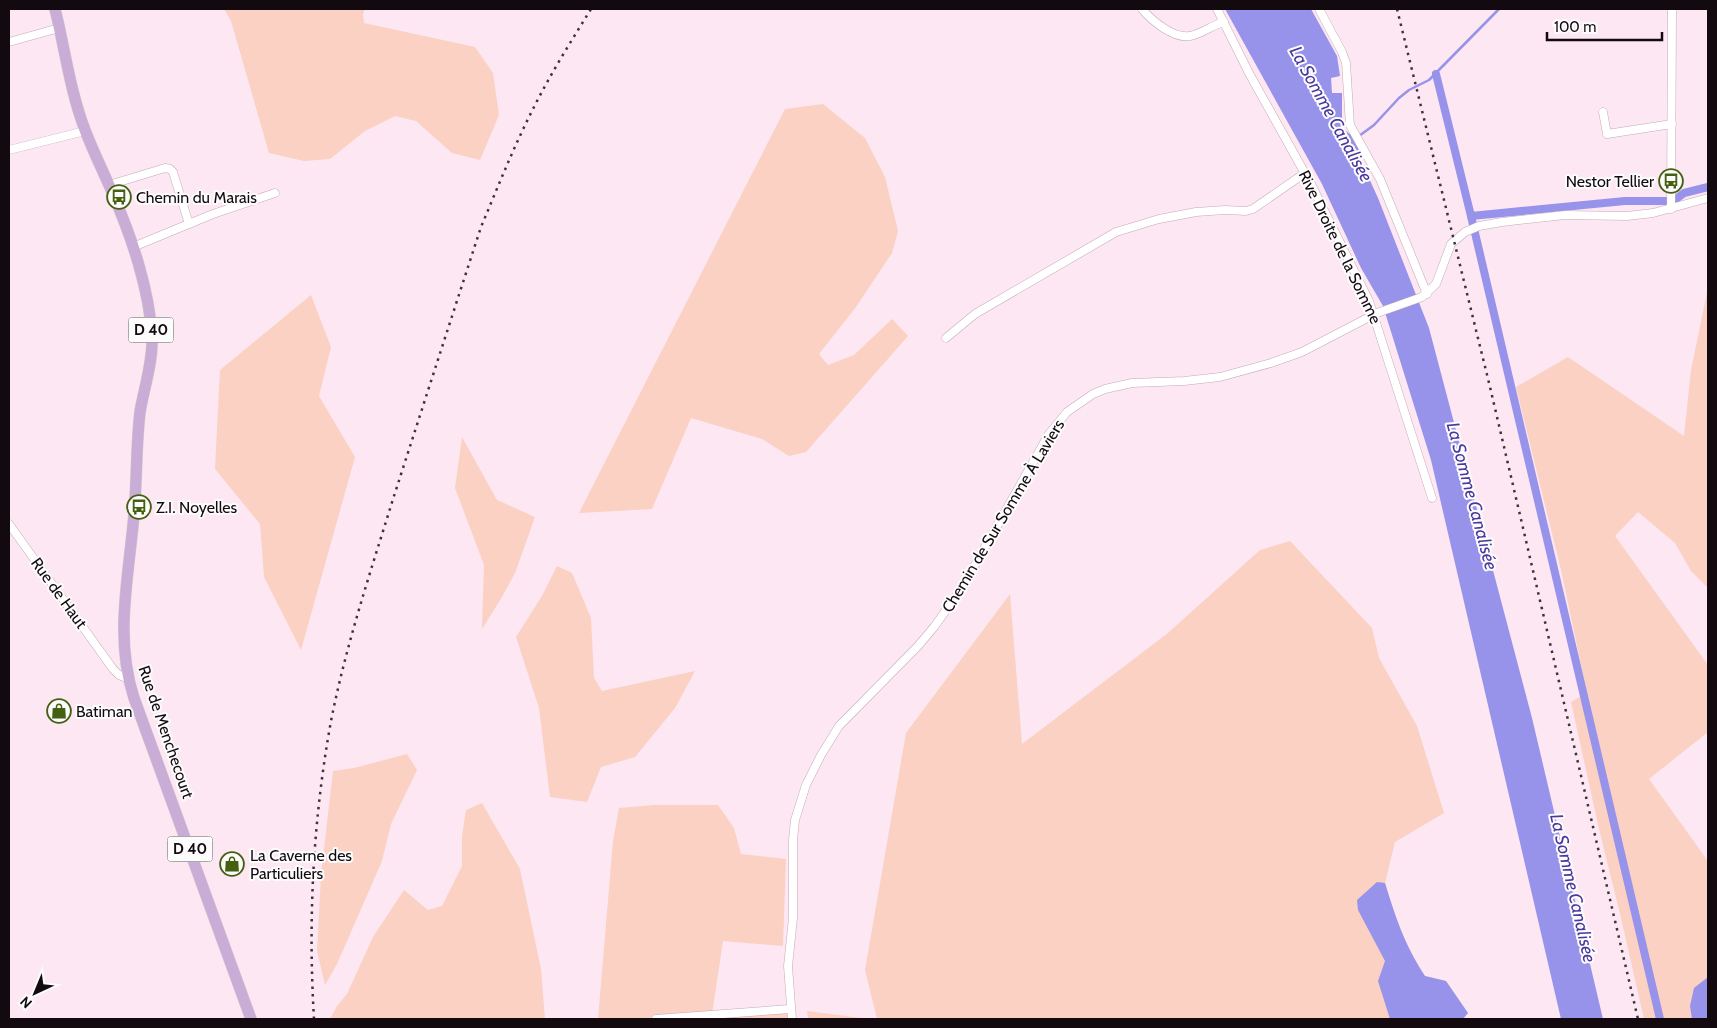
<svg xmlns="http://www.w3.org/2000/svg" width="1717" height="1028" viewBox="0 0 1717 1028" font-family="Cabin,sans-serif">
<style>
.green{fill:#fad1c3}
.water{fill:#9792ea}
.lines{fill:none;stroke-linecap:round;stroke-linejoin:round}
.stream{stroke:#9792ea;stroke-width:2.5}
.canal{stroke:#9792ea;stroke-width:8}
.minor-casing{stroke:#c3aab8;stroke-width:9}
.primary-casing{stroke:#d5d3d4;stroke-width:12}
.minor{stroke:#fff;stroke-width:8}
.primary{stroke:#c9add6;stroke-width:11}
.rail{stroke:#3d3238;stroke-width:2.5;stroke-dasharray:2.5 5;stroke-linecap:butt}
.labels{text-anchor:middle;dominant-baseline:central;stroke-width:4;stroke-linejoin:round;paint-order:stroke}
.shield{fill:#fcfcfc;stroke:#595356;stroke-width:1}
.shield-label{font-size:15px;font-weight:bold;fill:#130a0f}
.poi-label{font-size:16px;fill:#130a0f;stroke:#fcfcfc;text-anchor:start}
.street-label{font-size:16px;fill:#130a0f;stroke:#fcfcfc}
.water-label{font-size:18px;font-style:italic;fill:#49389d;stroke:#fcfcfc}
</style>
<rect width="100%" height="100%" fill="#fde7f3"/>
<!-- green -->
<g class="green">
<polygon points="224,9 365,9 363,14 364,23 475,47 493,73 499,115 480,160 452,153 416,121 395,116 365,131 330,159 304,161 269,153 231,21"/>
<polygon points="823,104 865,138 885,177 898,231 892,253 856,307 819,354 828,365 854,355 892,319 908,336 806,452 789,456 762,439 691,418 652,509 579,513 785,109"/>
<polygon points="1708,288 1708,588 1691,571 1675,543 1638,512 1615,536 1708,665 1708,732 1649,779 1708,861 1708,1019 1644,1019 1621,918 1599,829 1571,702 1587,693 1561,570 1516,387 1568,357 1684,436 1691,370"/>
<polygon points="311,295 331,347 319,396 355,457 301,650 264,577 260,524 215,469 220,370"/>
<polygon points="462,437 497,500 535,517 515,573 502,597 482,629 484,565 455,488"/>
<polygon points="1290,541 1372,628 1379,658 1417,726 1444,813 1395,842 1385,883 1397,921 1409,952 1425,976 1446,981 1468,1013 1463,1019 877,1019 865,970 906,733 1010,594 1022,744 1168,633 1260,550"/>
<polygon points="557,566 572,573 591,618 594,678 602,691 695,671 675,708 635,757 601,767 587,802 550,797 539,708 516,637 542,596"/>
<polygon points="407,754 417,770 391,824 382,861 337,964 325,985 317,951 321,875 333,771 354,768"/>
<polygon points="482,803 520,869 541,969 545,1019 330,1019 337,1006 347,994 373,937 404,890 428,910 442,906 462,866 462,836 466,810"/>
<polygon points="654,805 718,805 734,828 741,854 786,859 783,946 723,941 712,1014 790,1009 792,1019 598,1019 613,841 619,808"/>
<polygon points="807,1011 870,1019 808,1019"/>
</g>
<!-- water -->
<g class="water">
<polygon points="1225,9 1311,9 1337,56 1340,76 1331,78 1332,93 1342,93 1342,128 1351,135 1359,149 1357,152 1378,198 1429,328 1532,718 1603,1019 1561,1019 1431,460 1383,306 1361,268 1322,184"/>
<path d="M 1377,882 L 1385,883 C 1396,919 1405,945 1425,976 L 1446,981 L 1468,1013 L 1463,1019 L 1390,1019 L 1378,981 L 1385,961 L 1358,910 L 1357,900 Z"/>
<polygon points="1708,977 1708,1019 1692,1019 1690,1006 1694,988"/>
</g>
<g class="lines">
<!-- stream -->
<polyline class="stream" points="1359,136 1374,125 1399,98 1409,90 1429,80 1499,9"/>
<!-- canal -->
<g class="canal">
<polyline points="1436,74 1471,216 1660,1019"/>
<polyline points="1676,199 1684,193 1708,187"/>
<polyline points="1471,216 1625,201 1665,201"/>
</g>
<!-- minor casing -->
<g class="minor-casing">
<g id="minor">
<path d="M 1142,9 C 1152,21 1174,39 1190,36 C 1202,34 1212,25 1224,22"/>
<polyline points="1217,9 1250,75 1312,186 1369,301 1432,498"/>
<polyline points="1319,9 1342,52 1346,63 1350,125 1380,179 1427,294"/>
<polyline points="9,42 59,28"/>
<polyline points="1603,112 1607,134 1672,124"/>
<polyline points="9,150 85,131"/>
<polyline points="109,185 165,168 170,169 173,172 189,224"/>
<polyline points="1671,209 1672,9"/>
<polyline points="133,247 213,214 275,193"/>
<polyline points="946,338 975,314 1116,232 1159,219 1196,212 1225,210 1246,211 1253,209 1305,173"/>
<polyline points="9,524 113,669 119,675 129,679"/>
<polyline points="656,1019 790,1009"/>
<polyline points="792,1019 788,966 793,918 793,840 795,820 806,785 821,755 839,726 918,646 934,627 962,588 1049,434 1067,412 1093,394 1105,389 1132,383 1184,381 1220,377 1271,363 1302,352 1377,313 1422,297 1436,284 1451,244 1465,232 1479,226 1502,222 1565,215 1627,216 1653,213 1708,198"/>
</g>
</g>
<!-- primary casing -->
<g class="primary-casing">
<path id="primary" d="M 55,9 C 65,49 70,91 85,130 C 93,151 103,171 112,192 C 131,235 150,291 152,338 C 153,362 144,388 140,412 C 136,446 137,480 134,514 C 129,576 114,637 134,698 L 251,1019"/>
</g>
<!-- minor -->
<use href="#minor" class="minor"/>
<!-- primary -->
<use href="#primary" class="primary"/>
<!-- rail -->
<g class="rail">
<polyline points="1397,9 1490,387 1638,1019"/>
<path d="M 314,1019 C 308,919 313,820 331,721 C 346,645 371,570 394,496 C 423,406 452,316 481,227 C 497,189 512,151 530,115 C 548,78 570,43 591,9"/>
</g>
</g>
<!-- icons -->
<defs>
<g id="bus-ring" transform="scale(1.25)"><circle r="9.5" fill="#fcfcfc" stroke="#456010" stroke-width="1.5"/><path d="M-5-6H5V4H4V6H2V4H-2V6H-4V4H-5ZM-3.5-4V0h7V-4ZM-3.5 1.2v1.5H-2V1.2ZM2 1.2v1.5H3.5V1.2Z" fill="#456010"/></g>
<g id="shop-ring" transform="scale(1.25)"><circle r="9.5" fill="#fcfcfc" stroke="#456010" stroke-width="1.5"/><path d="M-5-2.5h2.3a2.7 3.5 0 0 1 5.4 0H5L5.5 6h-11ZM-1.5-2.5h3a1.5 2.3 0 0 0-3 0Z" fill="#456010"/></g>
</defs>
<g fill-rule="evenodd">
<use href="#bus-ring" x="1671" y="181"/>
<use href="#bus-ring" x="119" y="197"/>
<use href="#bus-ring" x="139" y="507"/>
<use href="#shop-ring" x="59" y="711"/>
<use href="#shop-ring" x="232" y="864"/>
</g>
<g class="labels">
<!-- shield labels -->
<g class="shield">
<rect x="128.5" y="317.5" width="45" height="25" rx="4"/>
<rect x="167.5" y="836.5" width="45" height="25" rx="4"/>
</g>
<g class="shield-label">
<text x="151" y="330">D 40</text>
<text x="190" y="849">D 40</text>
</g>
<!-- poi labels -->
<g class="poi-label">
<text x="1654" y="181" text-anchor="end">Nestor Tellier</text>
<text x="136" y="197">Chemin du Marais</text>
<text x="156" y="507">Z.I. Noyelles</text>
<text x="76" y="711">Batiman</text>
<text x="250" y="855">La Caverne des<tspan x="250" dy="18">Particuliers</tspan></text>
</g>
<!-- street labels -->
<g class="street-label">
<text transform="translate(1340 247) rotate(64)">Rive Droite de la Somme</text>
<text transform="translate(1003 516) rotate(-59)">Chemin de Sur Somme À Laviers</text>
<text transform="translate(59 593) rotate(54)">Rue de Haut</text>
<text transform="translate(166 732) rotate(71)">Rue de Menchecourt</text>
</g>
<!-- water labels -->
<g class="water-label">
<text transform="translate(1331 114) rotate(61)">La Somme Canalisée</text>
<text transform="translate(1472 496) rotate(75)">La Somme Canalisée</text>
<text transform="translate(1573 888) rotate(77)">La Somme Canalisée</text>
</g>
</g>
<!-- border -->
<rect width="1717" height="1028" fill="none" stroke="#130a0f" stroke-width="20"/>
<!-- north arrow -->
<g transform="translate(35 993) rotate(224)" stroke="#fcfcfc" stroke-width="4" paint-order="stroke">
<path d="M0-4L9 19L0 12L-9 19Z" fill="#130a0f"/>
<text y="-8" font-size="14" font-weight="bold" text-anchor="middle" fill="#130a0f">N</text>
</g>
<!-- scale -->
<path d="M1547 32v8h115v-8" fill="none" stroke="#130a0f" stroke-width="2.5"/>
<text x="1554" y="32" font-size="15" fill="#130a0f" stroke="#fcfcfc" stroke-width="4" paint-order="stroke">100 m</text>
</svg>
